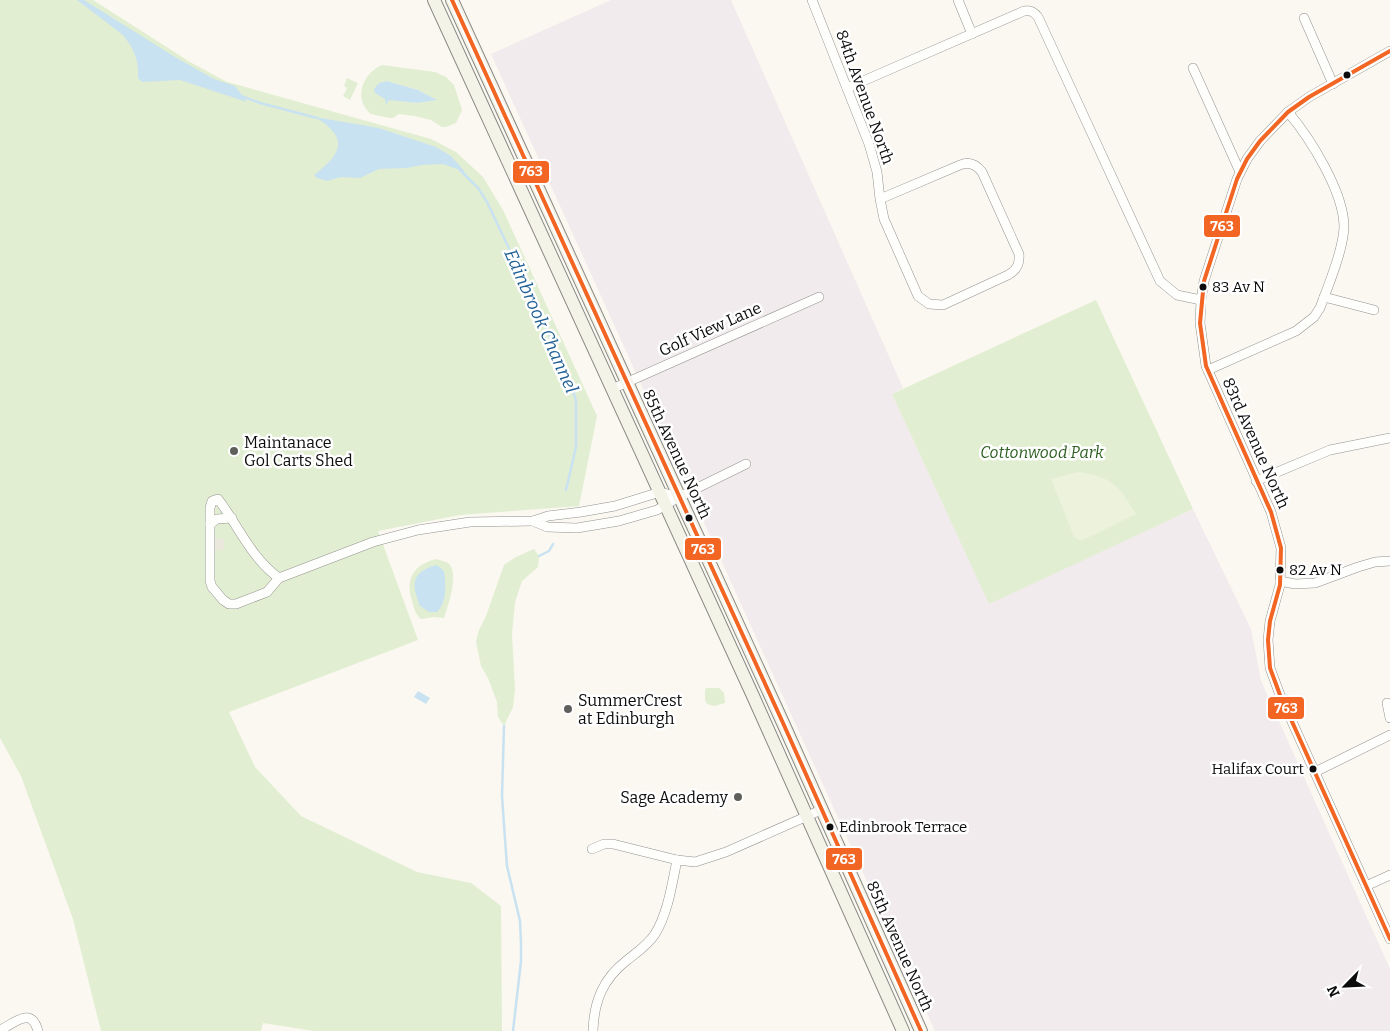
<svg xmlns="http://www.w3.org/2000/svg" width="1390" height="1031" viewBox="0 0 1390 1031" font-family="Bitter,serif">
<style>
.industrial{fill:#f1ebed}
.green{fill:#e2eed1;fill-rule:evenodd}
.pitch{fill:#ecf2db}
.plaza{fill:#eae7dc}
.water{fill:#c9e2f1}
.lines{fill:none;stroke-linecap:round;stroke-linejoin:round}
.stream{stroke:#c9e2f1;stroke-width:2.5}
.street-casing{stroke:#93928f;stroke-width:10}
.secondary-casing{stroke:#8a8985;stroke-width:14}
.street{stroke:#fefefd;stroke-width:9}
.secondary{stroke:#f4f3e8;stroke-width:12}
.bus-1-casing{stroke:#fff;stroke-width:8}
.bus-1{stroke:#f26522;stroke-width:4}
.bus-dot{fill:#0c0c0c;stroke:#fff;stroke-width:2}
.poi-dot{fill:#5f5f5c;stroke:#fff;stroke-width:2}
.labels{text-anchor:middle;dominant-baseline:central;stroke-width:5;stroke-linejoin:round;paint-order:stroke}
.bus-label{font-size:15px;fill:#0c0c0c;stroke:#fff;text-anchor:start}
.street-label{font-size:16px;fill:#0c0c0c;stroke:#fff}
.poi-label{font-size:16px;fill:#0c0c0c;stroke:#fff;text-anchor:start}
.park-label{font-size:16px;font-style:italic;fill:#2d5f21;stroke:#fff}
.water-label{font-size:18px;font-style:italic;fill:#1e5f95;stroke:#fff}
.line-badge{stroke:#fff;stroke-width:2}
.badge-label{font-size:14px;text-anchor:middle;font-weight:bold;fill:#fff}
</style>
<rect width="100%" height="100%" fill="#faf8f0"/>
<!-- industrial -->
<polygon class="industrial" points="611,0 731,0 903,388 892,394 989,603 1193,509 1251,629 1261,681 1390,969 1390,1031 935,1031 491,54"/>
<!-- green -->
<g class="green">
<polygon points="0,0 93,0 190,62 227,82 431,139 456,152 483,177 503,210 597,416 579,506 460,515 378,531 418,640 229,712 255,767 301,816 417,872 471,883 501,906 502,1031 314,1031 263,1023 261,1031 101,1031 73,919 21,776 0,738"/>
<path d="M 382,65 L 435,72 L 446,77 L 454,85 L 462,110 L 456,123 L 446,127 L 442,127 L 431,120 L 415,116 L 399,114 L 393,118 L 390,118 L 371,114 C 353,99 362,74 382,65 ZM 387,81 L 418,90 L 436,100 L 417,103 L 385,99 Z"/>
<polygon points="347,78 358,83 350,100 343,96 347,88 344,86"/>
<polygon points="1096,300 1193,509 989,604 892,394"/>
<polygon points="534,549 539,556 538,567 522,581 515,602 512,634 515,690 513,707 504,726 498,717 497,702 488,678 481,666 476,641 479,630 486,616 504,565 516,557"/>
<path d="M 436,559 C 439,560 445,561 448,563 C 460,572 448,606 444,618 L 434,617 L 421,619 C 415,614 414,608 412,601 C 405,578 414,565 436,559 Z"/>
<polygon points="707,688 719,688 724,693 725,703 714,706 707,704 705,700 705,689"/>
</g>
<!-- pitch -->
<path class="pitch" d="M 1078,472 C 1113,477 1118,485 1136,514 L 1081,541 L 1074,537 L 1051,479 Z"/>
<!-- plaza -->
<rect class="plaza" x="214" y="539" width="10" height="11"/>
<!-- water -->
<g class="water">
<path d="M 77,0 L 84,0 L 175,57 L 214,79 L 235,86 L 247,102 L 180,80 L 142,82 L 138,78 C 139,60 134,49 123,35 Z"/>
<polygon points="387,81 418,90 437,100 417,103 389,100 386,105 385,99 375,93 374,89 379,83"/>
<path d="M 315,117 L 379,128 L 436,147 L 451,156 L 465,172 L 443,164 L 422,165 L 407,168 L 379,169 L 360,178 L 341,177 L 327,181 L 317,178 L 314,175 C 343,153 349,138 315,117 Z"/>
<path d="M 437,565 L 444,571 C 446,584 447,602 437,612 L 429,612 L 420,606 C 411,584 411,572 437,565 Z"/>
<polygon points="418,691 430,698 426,704 414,697"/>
</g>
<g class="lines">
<!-- stream -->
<g class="stream">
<polyline points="241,96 260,103 317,118"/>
<polyline points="460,170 478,188 487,202 540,314 572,387 576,401 576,447 566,490"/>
<polyline points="539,556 549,551 553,544"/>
<polyline points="504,726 502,796 505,839 507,866 520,921 521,943 521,961 513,1031"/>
</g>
<!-- street casing -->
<g class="street-casing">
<g id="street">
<path d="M 812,0 L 869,144 L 877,172 L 880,199 L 884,219 L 918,296 L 929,304 L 943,305 L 1008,275 C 1017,270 1020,264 1019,254 L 982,172 C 976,164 969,161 960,165 L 880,199"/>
<polyline points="958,0 972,34"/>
<polyline points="1304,18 1333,84"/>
<polyline points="1390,51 1309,97 1288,112 1260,141 1247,159 1237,179 1204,281 1201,300 1200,323 1206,366 1271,512 1281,548 1280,585 1270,621 1268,640 1270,668 1280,695 1390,939"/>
<polyline points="1193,68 1240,172"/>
<path d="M 847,88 L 1024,11 C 1031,10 1034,12 1038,17 L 1160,281 L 1177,295 L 1201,300"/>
<polyline points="1324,297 1374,310"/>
<path d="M 1208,370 L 1296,331 L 1314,317 L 1320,308 C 1328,286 1343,251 1344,227 C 1344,192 1310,138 1288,112"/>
<polyline points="612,389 819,297"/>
<polyline points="1256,481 1330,450 1390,438"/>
<polyline points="533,521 547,527 577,528 619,521 657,510 679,497 746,464"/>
<polyline points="210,524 217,519 232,518"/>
<path d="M 279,578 C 251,558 238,525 218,499 L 212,501 L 210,508 L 210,581 L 212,587 L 223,600 L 229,604 L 236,604 L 267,592 L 279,578 L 373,542 L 418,530 L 470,522 L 533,521 L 548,516 L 581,512 L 615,506 L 660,492 L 679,497"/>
<polyline points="1280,581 1295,584 1315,583 1358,567 1375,562 1390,561"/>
<polyline points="1387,703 1390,718"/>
<polyline points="1315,772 1390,735"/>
<polyline points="592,849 604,844 613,844 677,860 695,862 726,852 821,810"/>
<polyline points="1366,886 1390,875"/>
<path d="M 0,1030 C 14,1024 31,1005 38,1031"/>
<path d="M 593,1031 C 594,1001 603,979 626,961 C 636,953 648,945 655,934 C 668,913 672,884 677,860"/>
</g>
</g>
<!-- secondary casing -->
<g class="secondary-casing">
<g id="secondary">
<polyline points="434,0 753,696 903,1031"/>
<polyline points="452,0 783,723 921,1031"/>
</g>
</g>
<!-- street -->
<use href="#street" class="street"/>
<!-- secondary -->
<use href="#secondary" class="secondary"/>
<!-- bus-1 casing -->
<g class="bus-1-casing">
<g id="bus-1">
<polyline points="452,0 783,723 921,1031"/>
<polyline points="1390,51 1309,97 1288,112 1260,141 1247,159 1237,179 1204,281 1200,323 1206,366 1271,512 1281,548 1280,585 1270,621 1268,640 1270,668 1280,695 1390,939"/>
</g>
</g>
<!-- bus-1 -->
<use href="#bus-1" class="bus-1"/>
</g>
<!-- markers -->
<g class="bus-dot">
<circle cx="1347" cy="75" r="4.5"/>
<circle cx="1203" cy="287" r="4.5"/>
<circle cx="689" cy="518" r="4.5"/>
<circle cx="1280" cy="570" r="4.5"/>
<circle cx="1313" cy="769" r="4.5"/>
<circle cx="830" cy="827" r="4.5"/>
</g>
<g class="poi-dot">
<circle cx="234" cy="451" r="5"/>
<circle cx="568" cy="709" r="5"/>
<circle cx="738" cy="797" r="5"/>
</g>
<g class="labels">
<!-- bus labels -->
<g class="bus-label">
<text x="1212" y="287">83 Av N</text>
<text x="1289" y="570">82 Av N</text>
<text x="1304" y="769" text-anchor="end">Halifax Court</text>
<text x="839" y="827">Edinbrook Terrace</text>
</g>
<!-- street labels -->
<g class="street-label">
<text transform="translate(865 97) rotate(70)">84th Avenue North</text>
<text transform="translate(710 329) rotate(-24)">Golf View Lane</text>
<text transform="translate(1256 443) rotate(66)">83rd Avenue North</text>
<text transform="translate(677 454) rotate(65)">85th Avenue North</text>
<text transform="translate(900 946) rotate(66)">85th Avenue North</text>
</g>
<!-- poi labels -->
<g class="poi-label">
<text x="244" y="442">Maintanace<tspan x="244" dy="18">Gol Carts Shed</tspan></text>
<text x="578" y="700">SummerCrest<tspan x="578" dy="18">at Edinburgh</tspan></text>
<text x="728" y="797" text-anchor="end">Sage Academy</text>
</g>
<!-- park labels -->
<g class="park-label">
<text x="1042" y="452">Cottonwood Park</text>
</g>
<!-- water labels -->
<g class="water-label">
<text transform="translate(541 321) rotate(66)">Edinbrook Channel</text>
</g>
</g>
<g class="line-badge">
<rect x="512" y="160" width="38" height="24" rx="5" fill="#f26522"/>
<rect x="1203" y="214" width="38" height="24" rx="5" fill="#f26522"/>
<rect x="684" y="537" width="38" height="24" rx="5" fill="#f26522"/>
<rect x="1267" y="696" width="38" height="24" rx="5" fill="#f26522"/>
<rect x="825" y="847" width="38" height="24" rx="5" fill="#f26522"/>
</g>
<g class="badge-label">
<text x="531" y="176">763</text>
<text x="1222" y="231">763</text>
<text x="703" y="554">763</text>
<text x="1286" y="713">763</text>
<text x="844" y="864">763</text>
</g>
<!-- north arrow -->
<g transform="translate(1345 986) rotate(246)" stroke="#ffffff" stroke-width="4" paint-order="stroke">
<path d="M0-4L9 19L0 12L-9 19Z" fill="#0c0c0c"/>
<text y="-8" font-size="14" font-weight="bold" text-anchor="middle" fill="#0c0c0c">N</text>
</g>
</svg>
